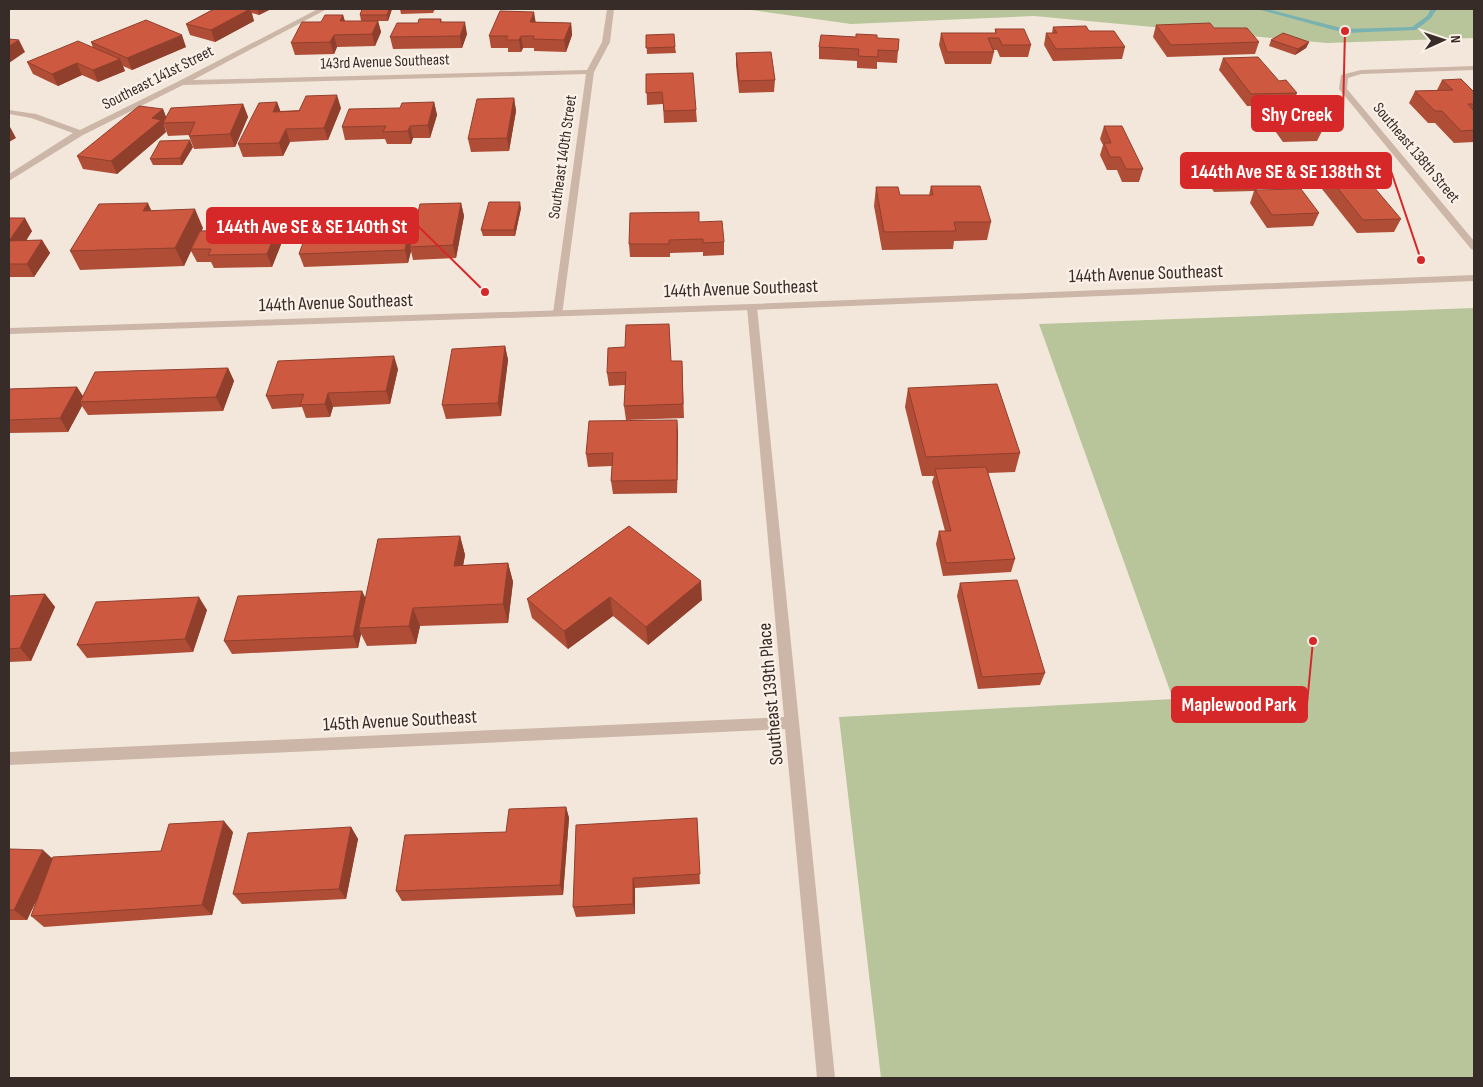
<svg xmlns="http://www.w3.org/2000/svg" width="1483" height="1087" viewBox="0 0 1483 1087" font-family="'Sofia Sans Condensed',sans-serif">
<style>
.green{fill:#b8c49a}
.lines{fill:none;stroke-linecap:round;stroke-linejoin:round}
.stream{fill:#79b2b1;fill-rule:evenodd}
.minor{fill:#ccb6a7;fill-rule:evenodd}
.tertiary{fill:#ccb6a7;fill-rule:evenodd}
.wall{fill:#b04d37}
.shaded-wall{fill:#903f2d}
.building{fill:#cd5a40;stroke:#903f2d}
.labels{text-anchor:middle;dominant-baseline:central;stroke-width:4.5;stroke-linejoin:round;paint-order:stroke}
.far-street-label{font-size:16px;fill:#382c28;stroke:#fbf1e8}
.street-label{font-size:19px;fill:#382c28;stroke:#fbf1e8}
.leader{fill:none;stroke:#d62828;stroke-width:2}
.callout-dot{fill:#d62828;stroke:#fbf1e8;stroke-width:2}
.callout{fill:#d62828;stroke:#d62828;stroke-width:2}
.callout-label{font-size:20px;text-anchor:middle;font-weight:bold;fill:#fff}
</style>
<rect width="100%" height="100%" fill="#f3e7dc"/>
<!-- green -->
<g class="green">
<polygon points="744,9 1474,9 1474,38 1327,43 1034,16 851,24"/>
<polygon points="1474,308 1474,1078 881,1078 839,717 1173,699 1039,324"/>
</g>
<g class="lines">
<!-- stream -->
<polygon class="stream" points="1257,9 1267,9 1345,29 1412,27 1427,16 1431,9 1437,9 1431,18 1416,30 1345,33"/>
<!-- minor -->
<g class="minor">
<polygon points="318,9 327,9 193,80 587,70 602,42 607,9 614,9 610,42 594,72 562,315 554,315 553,313 586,74 183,85 83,135 9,181 9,174 73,133 31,118 9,114 9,110 36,114 80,130 179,81"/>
<polygon points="1474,66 1474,70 1361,74 1348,78 1347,89 1474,241 1474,250 1471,249 1339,89 1341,75 1361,70"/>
<polygon points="752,304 757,307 835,1078 817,1078 785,729 9,765 9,752 784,717 747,307"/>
</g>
<!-- tertiary -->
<polygon class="tertiary" points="1474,275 1474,281 752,310 9,334 9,328 752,304"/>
</g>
<!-- wall -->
<g class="wall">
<polygon points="214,9 271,9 259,15 252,13 254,21 215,42 190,35 186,24"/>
<polygon points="362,9 392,9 388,21 378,21 381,32 375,46 337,47 334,54 295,55 291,43 321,22 343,15 345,21 361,21 360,15"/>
<polygon points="400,9 435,9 433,13 401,14"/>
<polygon points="441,19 442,22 467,34 462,48 393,49 390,37 418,23"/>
<polygon points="536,22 571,23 572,35 566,52 534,51 534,48 523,48 521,52 508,52 508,48 491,48 489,36"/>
<polygon points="1156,25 1214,28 1259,42 1255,54 1167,57 1153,37"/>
<polygon points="1053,27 1089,31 1125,47 1122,59 1053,61 1044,45 1046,33 1052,33"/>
<polygon points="995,29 1031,45 1028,57 1000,57 997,50 993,50 994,52 991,64 945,64 939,45 941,33 995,33"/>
<polygon points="646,35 675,47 676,53 647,54"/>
<polygon points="877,38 898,51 897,63 877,62 877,69 857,68 857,61 819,59 819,47"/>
<polygon points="1271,40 1309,42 1306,48 1295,55 1269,46"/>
<polygon points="91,42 186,47 132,70 123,66 125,71 98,82 82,75 58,86 33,74 27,62 93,48"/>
<polygon points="736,53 775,80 774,92 739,93 736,65"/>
<polygon points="1223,58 1279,81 1297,93 1294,100 1323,129 1317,141 1283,142 1262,113 1265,106 1247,106 1219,70"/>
<polygon points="646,74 696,110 697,122 664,123 663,104 647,105"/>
<polygon points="1442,80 1474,92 1474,142 1454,143 1435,123 1428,123 1409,103 1415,91 1437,90"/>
<polygon points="514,98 516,111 509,151 471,152 468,139"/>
<polygon points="277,102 280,111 341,108 328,140 290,142 283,156 243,157 238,144"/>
<polygon points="434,102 437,115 430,138 413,138 411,144 387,144 385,139 345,140 342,127 400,108"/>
<polygon points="243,104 248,117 235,147 194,149 189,136 189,135 168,136 164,125 166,132 117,174 83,169 77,156 163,109 166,117"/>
<polygon points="1104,126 1143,169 1139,182 1122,182 1117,170 1107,170 1100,155 1103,145 1100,139"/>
<polygon points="193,147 182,165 153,165 150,159"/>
<polygon points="1205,157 1261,179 1257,190 1319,213 1313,226 1267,228 1250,203 1254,191 1214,192 1200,170"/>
<polygon points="1316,161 1401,219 1394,232 1357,233 1310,174"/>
<polygon points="931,186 991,222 987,240 954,241 953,249 882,250 874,206 876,187 900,195 929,195"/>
<polygon points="461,203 464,216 456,258 413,260 411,251 408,263 304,267 299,254 410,225 413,234"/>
<polygon points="521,208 515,236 483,236 481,230"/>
<polygon points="151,211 203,228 201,231 282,242 272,267 214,268 211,262 197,262 191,251 184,266 80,270 70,251"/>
<polygon points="9,218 32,231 26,241 42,240 50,253 34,277 9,277"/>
<polygon points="699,222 724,242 724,255 703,256 703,252 670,253 670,257 630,257 629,244"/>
<polygon points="505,346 508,360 501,416 446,419 442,405"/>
<polygon points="671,361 682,361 684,418 626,420 624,406 625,385 609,386 607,373"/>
<polygon points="228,368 234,381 223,411 88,415 82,406 68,432 9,433 9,389 77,387 83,396"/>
<polygon points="398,369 390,404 333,407 330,417 306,418 302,407 272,409 266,396"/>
<polygon points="908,388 1020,453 1015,472 988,473 1015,559 1011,572 943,576 936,544 939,531 945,531 932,482 934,476 922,476 905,407"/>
<polygon points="677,420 678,433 677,493 613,494 611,481 612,466 588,467 586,454"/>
<polygon points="629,526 702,600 648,645 613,616 568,649 532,618 527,599"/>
<polygon points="460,536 465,555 463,565 508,563 513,582 508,623 420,626 416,644 367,646 361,634 358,648 232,654 224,641 362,591 365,598"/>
<polygon points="960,583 1045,673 1040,685 978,689 957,596"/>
<polygon points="45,594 55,607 31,661 9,662 9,596"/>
<polygon points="207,610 193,652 87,658 77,645"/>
<polygon points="566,807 569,818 563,895 402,901 396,891"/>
<polygon points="697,818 700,884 635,888 635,914 576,917 573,907"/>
<polygon points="351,827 358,839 346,899 242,904 233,894"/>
<polygon points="233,832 212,915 44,927 31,916 37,899 27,920 9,920 9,849 53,858 161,851"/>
</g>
<!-- shaded-wall -->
<g class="shaded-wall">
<polygon points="250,9 254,21 215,42 211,30"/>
<polygon points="257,9 271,9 259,15"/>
<polygon points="389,9 392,9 388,21 387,15"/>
<polygon points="534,12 536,24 530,22"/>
<polygon points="343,15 346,26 340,21"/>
<polygon points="378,21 381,32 375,46 372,34"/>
<polygon points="465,22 467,34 462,48 460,36"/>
<polygon points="571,23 572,35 566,52 564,40"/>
<polygon points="182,35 186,47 132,70 127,58"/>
<polygon points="334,35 337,47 334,54 330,42"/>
<polygon points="521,36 523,48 521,52 519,40"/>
<polygon points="19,40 25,52 9,63 9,46"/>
<polygon points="1309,42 1306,48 1295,55 1298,49"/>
<polygon points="120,59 125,71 98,82 93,70"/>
<polygon points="77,63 82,75 58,86 52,74"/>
<polygon points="337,95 341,108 328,140 324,128"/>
<polygon points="514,98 516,111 509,151 507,138"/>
<polygon points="277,102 282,115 273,112"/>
<polygon points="434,102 437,115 430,138 428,125"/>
<polygon points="243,104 248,117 235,147 230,134"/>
<polygon points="163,109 168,122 163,123 166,132 117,174 111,161 152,118"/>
<polygon points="9,125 16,138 9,142"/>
<polygon points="410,126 413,138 411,144 408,131"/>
<polygon points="286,129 290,142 283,156 279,143"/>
<polygon points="190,140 193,147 182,165 180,158"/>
<polygon points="520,202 521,208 515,236 514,230"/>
<polygon points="148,203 156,221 143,211"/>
<polygon points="461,203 464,216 456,258 453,245"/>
<polygon points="195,209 203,228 192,249 191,249 191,251 184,266 175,248"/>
<polygon points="25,218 32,231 17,254 9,241"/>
<polygon points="410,225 414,238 410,247 411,251 408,263 405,250"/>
<polygon points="277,229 282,242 272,267 267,254"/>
<polygon points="42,240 50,253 34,277 27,264"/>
<polygon points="505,346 508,360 501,416 498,403"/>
<polygon points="394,356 398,369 390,404 386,391"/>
<polygon points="228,368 234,381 223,411 216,397"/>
<polygon points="77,387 85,400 80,402 82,406 68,432 60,418"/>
<polygon points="328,393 333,407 330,417 325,404"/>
<polygon points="677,420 678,433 677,493"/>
<polygon points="460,536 465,555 460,584 454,566"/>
<polygon points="508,563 513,582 508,623 503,604"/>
<polygon points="701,581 702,600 648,645 646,627"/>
<polygon points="362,591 368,603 359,628 361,634 358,648 353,636"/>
<polygon points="45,594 55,607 31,661 20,648"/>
<polygon points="199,597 207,610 193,652 185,639"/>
<polygon points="610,597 613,616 568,649 564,631"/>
<polygon points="413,608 420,626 416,644 409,626"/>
<polygon points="566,807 569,818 563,895 560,885"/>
<polygon points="224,821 233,832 212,915 202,905"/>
<polygon points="351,827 358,839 346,899 339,889"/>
<polygon points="43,850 55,861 27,920 14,910"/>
<polygon points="633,878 635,888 635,914 633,904"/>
</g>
<!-- building -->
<g class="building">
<polygon points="214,9 250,9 211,30 186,24"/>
<polygon points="362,9 389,9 387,15 360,15"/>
<polygon points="500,11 534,12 530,22 571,23 564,40 533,39 534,36 521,36 519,40 506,40 508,36 489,36"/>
<polygon points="325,15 343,15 340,21 378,21 372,34 334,35 330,42 291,43 302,22 321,22"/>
<polygon points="419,19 441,19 440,22 465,22 460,36 390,37 397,23 418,23"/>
<polygon points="146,20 182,35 127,58 91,42"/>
<polygon points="1210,23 1214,28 1247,28 1259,42 1171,45 1156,25"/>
<polygon points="1086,26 1089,31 1114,31 1125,47 1056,49 1046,33 1057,33 1053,27"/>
<polygon points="995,29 1024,29 1031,45 1002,45 999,38 988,38 994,52 947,52 941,33 996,33"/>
<polygon points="1283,33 1309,42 1298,49 1271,40"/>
<polygon points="674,34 675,47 646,48 646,35"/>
<polygon points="856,34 877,35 877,38 899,39 898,51 878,50 878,57 858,56 859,49 819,47 821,35 856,37"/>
<polygon points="9,39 19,40 9,46"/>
<polygon points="78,41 120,59 93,70 77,63 52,74 27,62"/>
<polygon points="771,52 775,80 739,81 736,53"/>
<polygon points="1258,57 1279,81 1286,80 1297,93 1251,94 1223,58"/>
<polygon points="693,73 696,110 664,111 662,92 646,93 646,74"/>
<polygon points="1461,79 1474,92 1474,104 1468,104 1474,111 1474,130 1461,131 1442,111 1435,111 1415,91 1453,90 1442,80"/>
<polygon points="337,95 324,128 286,129 279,143 238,144 259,103 277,102 273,112 299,111 306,96"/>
<polygon points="514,98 507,138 468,139 477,99"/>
<polygon points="434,102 428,125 410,126 408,131 383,132 386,126 342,127 349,109 400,108 402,103"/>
<polygon points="243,104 230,134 189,136 195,122 163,123 171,108"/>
<polygon points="139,106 163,109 152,118 161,120 111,161 77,156"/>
<polygon points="1104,126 1122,126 1143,169 1126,169 1120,157 1110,157 1104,143 1111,143"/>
<polygon points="190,140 180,158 150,159 160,141"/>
<polygon points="1351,160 1401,219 1363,220 1316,161"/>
<polygon points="931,186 980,186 991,222 954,222 956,231 884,232 876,187 898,187 900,195 933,195"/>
<polygon points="1301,189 1319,213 1272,215 1255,190"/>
<polygon points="489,202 520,202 514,230 481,230"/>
<polygon points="148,203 143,211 195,209 175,248 70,251 99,204"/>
<polygon points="461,203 453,245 410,247 420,204"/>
<polygon points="699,212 699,222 722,221 724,242 703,243 703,239 669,240 669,244 629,244 630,213"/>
<polygon points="9,218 25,218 9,241 42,240 27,264 9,264"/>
<polygon points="410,225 405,250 299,254 308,229"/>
<polygon points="277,229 267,254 208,255 211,249 191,249 200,231"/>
<polygon points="669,324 671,361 682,361 683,404 624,406 626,372 607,373 608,348 625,347 626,325"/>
<polygon points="505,346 498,403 442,405 452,349"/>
<polygon points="394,356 386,391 328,393 325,404 300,405 304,394 266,396 278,361"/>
<polygon points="228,368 216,397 80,402 95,372"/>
<polygon points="997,384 1020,453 926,457 908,388"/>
<polygon points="77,387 60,418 9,420 9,389"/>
<polygon points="677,420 677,480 611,481 613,453 586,454 589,421"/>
<polygon points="986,467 1015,559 946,563 939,531 951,531 935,469"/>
<polygon points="629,526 701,581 646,627 610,597 564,631 527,599"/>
<polygon points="460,536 454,566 508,563 503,604 413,608 409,626 359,628 378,539"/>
<polygon points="1017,580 1045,673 982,677 960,583"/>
<polygon points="362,591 353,636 224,641 238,596"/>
<polygon points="45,594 20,648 9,649 9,596"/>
<polygon points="199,597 185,639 77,645 96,602"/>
<polygon points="566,807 560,885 396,891 405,835 506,832 509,809"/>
<polygon points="697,818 700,874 633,878 633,904 573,907 576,825"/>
<polygon points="224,821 202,905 31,916 53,857 161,851 169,824"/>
<polygon points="351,827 339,889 233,894 248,833"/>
<polygon points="9,849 43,850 14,910 9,910"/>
</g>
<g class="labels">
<!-- far-street labels -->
<g class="far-street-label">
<text transform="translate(385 62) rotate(-2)">143rd Avenue Southeast</text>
<text transform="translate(158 78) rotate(-27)">Southeast 141st Street</text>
<text transform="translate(1416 153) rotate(50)">Southeast 138th Street</text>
<text transform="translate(563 157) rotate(-82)">Southeast 140th Street</text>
</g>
<!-- street labels -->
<g class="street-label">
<text transform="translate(1146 274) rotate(-2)">144th Avenue Southeast</text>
<text transform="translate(741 289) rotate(-2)">144th Avenue Southeast</text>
<text transform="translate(336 303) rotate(-2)">144th Avenue Southeast</text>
<text transform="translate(771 694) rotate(-95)">Southeast 139th Place</text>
<text transform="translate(400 721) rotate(-3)">145th Avenue Southeast</text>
</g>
</g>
<!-- callouts -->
<path class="leader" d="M1345 31L1343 114M1421 260L1391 171M485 292L418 226M1313 641L1307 704"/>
<g class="callout-dot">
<circle cx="1345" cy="31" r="5"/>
<circle cx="1421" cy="260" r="5"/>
<circle cx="485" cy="292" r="5"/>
<circle cx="1313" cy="641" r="5"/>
</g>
<g class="callout">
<rect x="1252" y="96" width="91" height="35" rx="5"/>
<rect x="1181" y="153" width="210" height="35" rx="5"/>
<rect x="207" y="208" width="211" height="35" rx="5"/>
<rect x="1172" y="687" width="135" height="35" rx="5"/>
</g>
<g class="callout-label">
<text x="1297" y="121">Shy Creek</text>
<text x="1286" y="178">144th Ave SE &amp; SE 138th St</text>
<text x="312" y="233">144th Ave SE &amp; SE 140th St</text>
<text x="1239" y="711">Maplewood Park</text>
</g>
<!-- border -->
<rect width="1483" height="1087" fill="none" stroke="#382c28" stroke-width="20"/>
<!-- north arrow -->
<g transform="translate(1443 40) rotate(87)" stroke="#fbf1e8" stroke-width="4" paint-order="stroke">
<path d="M0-4L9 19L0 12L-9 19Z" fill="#382c28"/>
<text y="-8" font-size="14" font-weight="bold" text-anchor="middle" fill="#382c28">N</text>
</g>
</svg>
